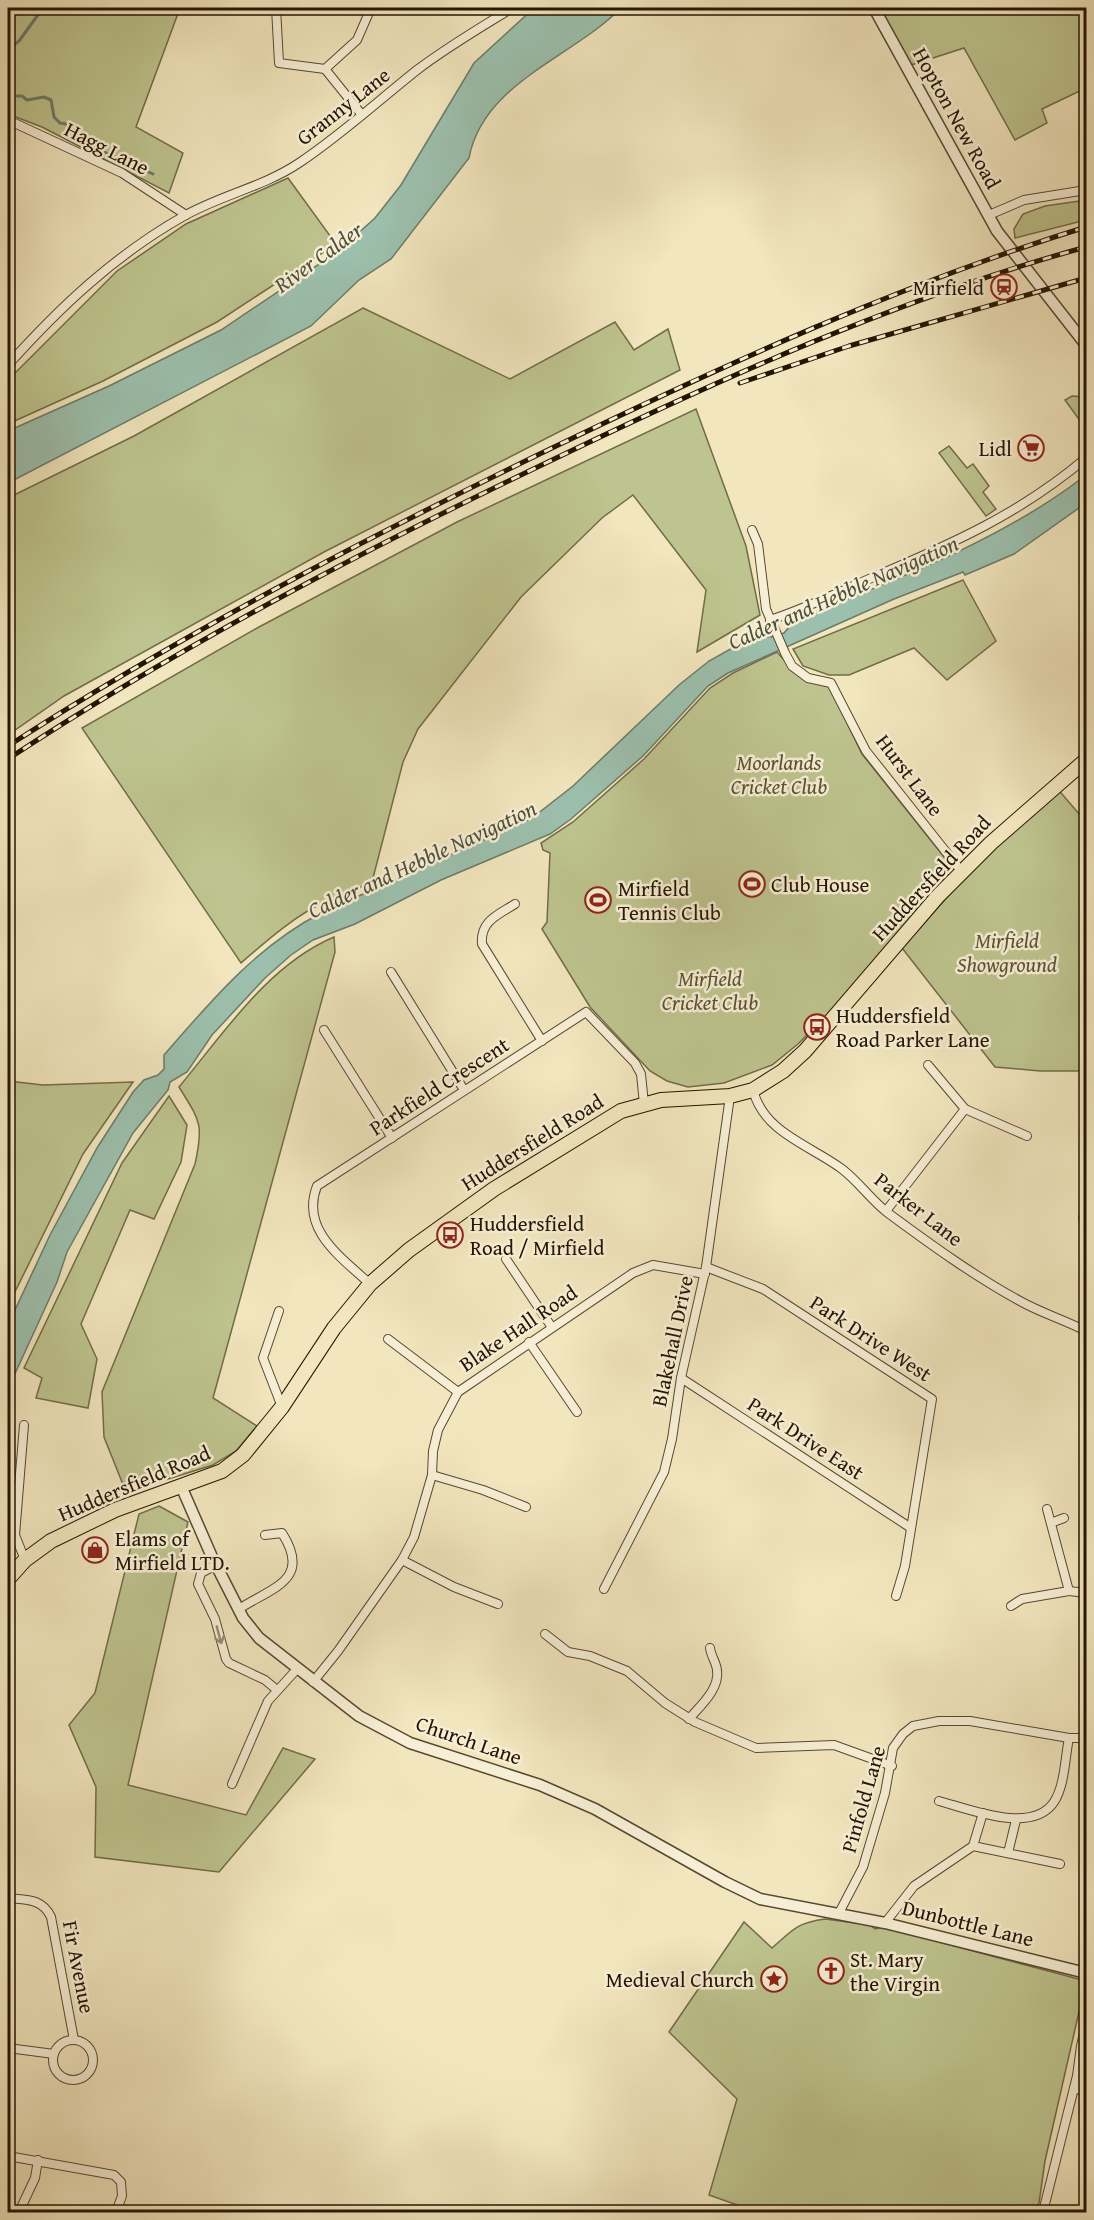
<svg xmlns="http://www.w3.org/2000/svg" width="1094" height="2220" viewBox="0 0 1094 2220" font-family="'Gentium Book Plus',serif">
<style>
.green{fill:#bec48f;stroke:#716c48;stroke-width:1.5}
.water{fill:#9cc0ad;stroke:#6c7b68;stroke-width:1.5}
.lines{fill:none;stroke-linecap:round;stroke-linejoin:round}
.stream{stroke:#6c7b68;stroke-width:3}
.minor-casing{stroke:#584830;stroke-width:10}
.tertiary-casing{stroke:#584830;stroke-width:13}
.trunk-casing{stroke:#241400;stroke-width:16}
.minor{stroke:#f7efd5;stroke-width:8}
.tertiary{stroke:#f7efd5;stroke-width:10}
.trunk{stroke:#f2e6be;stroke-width:14}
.rail-casing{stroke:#241400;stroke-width:5}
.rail{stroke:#f7efd5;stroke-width:3;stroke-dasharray:9;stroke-linecap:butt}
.oneway{stroke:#988c75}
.labels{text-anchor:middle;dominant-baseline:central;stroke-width:5;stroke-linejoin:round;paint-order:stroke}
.street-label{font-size:21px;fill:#241400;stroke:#f7efd5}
.poi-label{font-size:21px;fill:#241400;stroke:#f7efd5;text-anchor:start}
.park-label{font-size:21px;font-style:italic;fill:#5a5232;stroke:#f7efd5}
.water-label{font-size:22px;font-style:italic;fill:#4e503d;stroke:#f7efd5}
</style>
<rect width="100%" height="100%" fill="#f2e6be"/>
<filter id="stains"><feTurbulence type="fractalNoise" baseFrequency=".00333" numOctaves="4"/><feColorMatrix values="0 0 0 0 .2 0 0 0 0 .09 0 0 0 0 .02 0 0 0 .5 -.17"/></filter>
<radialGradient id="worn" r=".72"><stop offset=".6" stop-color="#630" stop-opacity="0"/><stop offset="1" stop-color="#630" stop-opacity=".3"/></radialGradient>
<!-- green -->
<g class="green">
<polygon points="8,8 180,8 136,127 183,153 169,193 42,127 8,114"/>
<polygon points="880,8 1078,8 1086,42 1086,88 1042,109 1047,123 1015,140 964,48 911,65"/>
<polygon points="288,178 336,244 217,322 103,381 8,424 8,380 117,271 186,224"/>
<polygon points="1086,200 1086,220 1015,238 1014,229 1023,214 1045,206"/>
<polygon points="363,308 510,379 615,322 634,350 668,329 680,370 324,552 64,696 8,735 8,498 134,436"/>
<polygon points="1072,396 1086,397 1086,429 1065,400"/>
<path d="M 696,409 L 746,546 L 760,615 L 697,652 L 706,590 L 633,495 L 602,518 L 521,597 L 418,729 L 403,762 L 372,882 C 358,889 344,894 329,900 C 299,912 265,942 241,963 L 82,728 L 259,627 L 457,522 Z"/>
<polygon points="949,446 967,468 973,464 989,486 983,492 996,509 986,516 939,453"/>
<polygon points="963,580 996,641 947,680 914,648 849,675 829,675 803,666 793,649"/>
<path d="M 777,652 C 791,668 807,686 829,685 L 862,754 L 956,872 L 844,998 L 798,1044 L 772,1065 L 724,1083 L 688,1087 L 667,1081 L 650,1071 L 590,1007 L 542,929 L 547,922 L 550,853 L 543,850 L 541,843 L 573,822 L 644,759 L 710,688 L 733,673 Z"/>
<polygon points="1056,787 1086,822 1086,1071 1040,1071 995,1067 902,948 966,876"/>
<path d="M 334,937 L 335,952 L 213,1398 L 257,1426 L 236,1451 L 213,1465 L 126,1492 L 104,1437 L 102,1392 L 195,1164 C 204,1124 200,1121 179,1087 C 224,1033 268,965 334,937 Z"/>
<polygon points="8,1081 43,1085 133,1082 83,1154 8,1306"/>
<polygon points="169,1096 187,1125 181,1162 154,1219 130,1210 81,1324 97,1359 88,1408 36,1398 42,1378 24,1368 122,1163"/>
<polygon points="159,1506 188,1522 128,1785 246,1815 283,1748 315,1759 219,1872 95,1857 96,1787 69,1725 95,1693 139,1514"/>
<path d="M 825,1919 L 870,1925 L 875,1929 L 883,1927 L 1086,1981 L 1045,2161 L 1039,2203 L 1034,2212 L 757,2212 L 709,2195 L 737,2099 L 669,2032 L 744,1922 L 772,1948 C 793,1930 796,1923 825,1919 Z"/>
</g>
<!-- water -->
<g class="water">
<path d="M 534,8 L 621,8 C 573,57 483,83 469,158 L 391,259 L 359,280 L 311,326 L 8,483 L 8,431 L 109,386 L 221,330 L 337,252 L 375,218 L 401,185 L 474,63 Z"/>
<path d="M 1086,475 L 1086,503 L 1014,554 L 965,575 L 963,572 L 894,599 L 728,673 L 708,686 L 643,756 L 571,819 L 550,834 L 441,880 L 355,924 L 313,940 L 291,955 L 265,978 L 212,1035 L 187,1072 L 170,1082 L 168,1090 L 133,1133 L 67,1252 L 57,1282 L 8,1389 L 8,1325 L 50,1235 L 97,1148 L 133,1092 L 144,1080 L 158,1075 L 164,1069 L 164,1055 C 211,1001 257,946 321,913 L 532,818 L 573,786 L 679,685 L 709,661 L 750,638 L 760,635 L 771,637 L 784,633 L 795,620 C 895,580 1001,541 1086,475 Z"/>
</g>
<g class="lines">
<!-- stream -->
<g class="stream">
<polyline points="8,49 19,41 43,8"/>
<polyline points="8,96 22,96 27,100 44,97 51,100 54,117 60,123 73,125 76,130 75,139 153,174"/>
</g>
<!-- minor casing -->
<g class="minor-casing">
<g id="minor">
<polyline points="276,8 279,63 325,69 362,115"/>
<polyline points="325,69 357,40 371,8"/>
<polyline points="8,120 122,173 186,215"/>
<polyline points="989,215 1024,200 1086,190"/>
<path d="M 8,365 C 60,307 115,255 184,216 C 221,195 263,187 299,163 C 341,135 378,101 417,70 C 447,47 480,28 512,8"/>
<polyline points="752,530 758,544 766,609 785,653 792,666 808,678 831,683 866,751 962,872"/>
<path d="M 770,620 C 807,608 841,591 876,576 C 954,543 1021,513 1086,458"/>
<path d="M 515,904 C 498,915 480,921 482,944 L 542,1041"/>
<polyline points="391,972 464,1090"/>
<polyline points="324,1030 392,1138"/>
<path d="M 753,1090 C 764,1133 810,1145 842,1169 C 859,1182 871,1200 888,1213 C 930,1244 974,1276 1020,1301 C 1041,1313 1065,1320 1086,1331"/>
<polyline points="965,1109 1027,1136"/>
<polyline points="1086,1208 1083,1218 1086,1231"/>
<polyline points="886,1211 965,1109 928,1065"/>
<polyline points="506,1259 551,1326"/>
<polyline points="706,1267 763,1289 932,1399 905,1566 896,1596"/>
<path d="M 370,1284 C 341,1257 300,1230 317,1186 L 586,1012 L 635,1063 L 641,1074 L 644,1104"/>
<polyline points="279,1311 263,1358 282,1407"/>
<polyline points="388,1339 458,1392"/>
<polyline points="529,1342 577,1412"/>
<polyline points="681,1378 911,1528"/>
<polyline points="24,1425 15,1535 25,1560"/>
<polyline points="432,1475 483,1490 526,1507"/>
<polyline points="1047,1509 1069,1591 1086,1593"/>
<polyline points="1051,1523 1064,1518"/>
<polyline points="402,1560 454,1587 498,1604"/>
<polyline points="216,1565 201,1573 198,1584 215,1619 226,1659 229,1663 265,1680 277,1690"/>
<polyline points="604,1589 664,1472 672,1439 681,1378 706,1267 730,1096"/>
<polyline points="1011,1606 1022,1599 1069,1591"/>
<path d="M 239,1609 C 273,1587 312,1580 282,1533 L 265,1535"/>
<polyline points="545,1634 568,1652 590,1656 627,1671 665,1703 695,1722 756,1748 834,1745 892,1766"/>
<polyline points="313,1682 338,1651 402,1560 414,1537 432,1475 433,1451 438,1430 458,1392 633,1273 653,1265 705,1274"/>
<path d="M 689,1719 C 700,1706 720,1689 717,1670 C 716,1662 711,1656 710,1648"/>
<polyline points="232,1784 268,1701 297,1669"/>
<path d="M 939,1801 C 969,1809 1032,1835 1054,1802 C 1065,1785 1065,1757 1069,1738"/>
<polyline points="973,1846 983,1813"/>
<polyline points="1008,1853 1016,1820"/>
<path d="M 8,1898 C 26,1900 42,1898 51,1917 L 74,2040"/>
<polyline points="839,1913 863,1867 885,1793 893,1748 903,1734 913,1726 939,1721 970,1721 1069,1738 1086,1738"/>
<polyline points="885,1923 914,1886 973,1846 1060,1864"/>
<circle cx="73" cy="2060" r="20"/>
<polyline points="8,2048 54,2054"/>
<polyline points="1074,2088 1086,2092"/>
<polyline points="8,2156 114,2175 121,2182 122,2196 116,2212"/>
<polyline points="19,2212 35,2178 38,2160"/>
<polyline points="1043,2212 1077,2076 1081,2046 1086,2025"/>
</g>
</g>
<!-- tertiary casing -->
<g class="tertiary-casing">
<g id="tertiary">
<polyline points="874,8 997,231 1086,345"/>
<polyline points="181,1486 212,1557 243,1618 259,1638 359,1716 410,1743 540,1785 595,1809 725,1882 760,1899 885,1923 1086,1973"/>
</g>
</g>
<!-- trunk casing -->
<g class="trunk-casing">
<polyline id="trunk" points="8,1579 25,1560 51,1541 115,1510 222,1471 243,1455 282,1407 334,1328 370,1284 409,1250 494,1189 621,1111 661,1100 730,1096 753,1090 783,1071 805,1051 938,896 991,843 1086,760"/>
</g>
<!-- minor -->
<use href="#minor" class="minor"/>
<!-- tertiary -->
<use href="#tertiary" class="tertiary"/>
<!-- trunk -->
<use href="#trunk" class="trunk"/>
<!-- rail casing -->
<g class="rail-casing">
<g id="rail">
<polyline points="740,383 849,346 1086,278"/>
<path d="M 8,746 C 182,634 366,538 552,448 C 726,364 901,284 1086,227"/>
<path d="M 8,759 C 180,646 364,550 550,461 C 724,377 900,298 1086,247"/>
</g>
</g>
<!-- rail -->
<use href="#rail" class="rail"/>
</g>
<!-- one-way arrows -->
<defs><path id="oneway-shaft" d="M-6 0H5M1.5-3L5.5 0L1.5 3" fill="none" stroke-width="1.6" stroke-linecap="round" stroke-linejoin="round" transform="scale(1.5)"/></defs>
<use class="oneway" href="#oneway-shaft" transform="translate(219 1635) rotate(75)"/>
<!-- icons -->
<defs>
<g id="station-ring" transform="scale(1.35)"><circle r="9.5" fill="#f7efd5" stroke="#8f2418" stroke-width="1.5"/><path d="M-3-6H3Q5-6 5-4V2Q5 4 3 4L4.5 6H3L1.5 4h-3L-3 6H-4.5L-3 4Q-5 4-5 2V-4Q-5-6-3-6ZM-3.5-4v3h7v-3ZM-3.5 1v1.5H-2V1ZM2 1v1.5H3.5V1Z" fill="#8f2418"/></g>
<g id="supermarket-ring" transform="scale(1.35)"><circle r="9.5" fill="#f7efd5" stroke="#8f2418" stroke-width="1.5"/><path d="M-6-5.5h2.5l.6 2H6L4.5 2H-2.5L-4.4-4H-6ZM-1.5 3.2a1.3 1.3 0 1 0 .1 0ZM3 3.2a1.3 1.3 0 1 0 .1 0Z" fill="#8f2418"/></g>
<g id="stadium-ring" transform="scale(1.35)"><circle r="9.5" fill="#f7efd5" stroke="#8f2418" stroke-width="1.5"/><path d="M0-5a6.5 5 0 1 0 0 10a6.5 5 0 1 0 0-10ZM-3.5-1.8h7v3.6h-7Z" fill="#8f2418"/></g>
<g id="bus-ring" transform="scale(1.35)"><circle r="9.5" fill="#f7efd5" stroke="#8f2418" stroke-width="1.5"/><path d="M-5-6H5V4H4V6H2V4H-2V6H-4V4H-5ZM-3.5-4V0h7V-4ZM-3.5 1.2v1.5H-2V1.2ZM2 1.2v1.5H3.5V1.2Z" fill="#8f2418"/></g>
<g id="shop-ring" transform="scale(1.35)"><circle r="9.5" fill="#f7efd5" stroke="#8f2418" stroke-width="1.5"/><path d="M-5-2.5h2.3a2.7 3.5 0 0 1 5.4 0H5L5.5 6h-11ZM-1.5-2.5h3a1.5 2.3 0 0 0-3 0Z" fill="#8f2418"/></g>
<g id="church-ring" transform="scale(1.35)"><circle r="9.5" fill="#f7efd5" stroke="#8f2418" stroke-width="1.5"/><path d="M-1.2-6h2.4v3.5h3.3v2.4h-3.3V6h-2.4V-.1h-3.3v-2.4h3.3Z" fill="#8f2418"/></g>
<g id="sight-ring" transform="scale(1.35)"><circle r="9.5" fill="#f7efd5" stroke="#8f2418" stroke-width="1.5"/><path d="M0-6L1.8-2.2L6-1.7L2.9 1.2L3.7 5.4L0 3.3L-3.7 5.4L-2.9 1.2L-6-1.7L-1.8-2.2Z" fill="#8f2418"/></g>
</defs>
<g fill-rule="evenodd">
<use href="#station-ring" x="1004" y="287"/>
<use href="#supermarket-ring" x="1031" y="448"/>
<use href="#stadium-ring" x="752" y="884"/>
<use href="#stadium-ring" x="598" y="900"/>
<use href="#bus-ring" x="817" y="1027"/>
<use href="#bus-ring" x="450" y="1235"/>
<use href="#shop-ring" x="95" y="1550"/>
<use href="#church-ring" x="831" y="1971"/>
<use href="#sight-ring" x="774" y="1979"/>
</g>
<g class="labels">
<!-- street labels -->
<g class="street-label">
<text transform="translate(343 106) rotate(-38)">Granny Lane</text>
<text transform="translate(957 118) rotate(61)">Hopton New Road</text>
<text transform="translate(107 148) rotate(27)">Hagg Lane</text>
<text transform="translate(910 775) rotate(53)">Hurst Lane</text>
<text transform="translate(931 878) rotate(-47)">Huddersfield Road</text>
<text transform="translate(439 1086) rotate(-33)">Parkfield Crescent</text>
<text transform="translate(532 1142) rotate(-32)">Huddersfield Road</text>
<text transform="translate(919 1209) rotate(38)">Parker Lane</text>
<text transform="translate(518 1328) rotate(-34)">Blake Hall Road</text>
<text transform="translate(871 1338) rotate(33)">Park Drive West</text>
<text transform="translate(672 1341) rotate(-78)">Blakehall Drive</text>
<text transform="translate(806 1438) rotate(33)">Park Drive East</text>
<text transform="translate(134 1483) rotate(-23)">Huddersfield Road</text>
<text transform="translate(469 1740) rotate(19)">Church Lane</text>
<text transform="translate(863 1799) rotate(-74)">Pinfold Lane</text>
<text transform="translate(968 1923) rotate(14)">Dunbottle Lane</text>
<text transform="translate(79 1967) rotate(79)">Fir Avenue</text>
</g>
<!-- poi labels -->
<g class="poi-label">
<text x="984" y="287" text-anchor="end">Mirfield</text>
<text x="1012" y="448" text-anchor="end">Lidl</text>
<text x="771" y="884">Club House</text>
<text x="618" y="888">Mirfield<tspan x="618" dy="24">Tennis Club</tspan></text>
<text x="836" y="1015">Huddersfield<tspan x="836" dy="24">Road Parker Lane</tspan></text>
<text x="470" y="1223">Huddersfield<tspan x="470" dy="24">Road / Mirfield</tspan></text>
<text x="115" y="1538">Elams of<tspan x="115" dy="24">Mirfield LTD.</tspan></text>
<text x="850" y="1959">St. Mary<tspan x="850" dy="24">the Virgin</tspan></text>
<text x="754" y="1979" text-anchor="end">Medieval Church</text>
</g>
<!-- park labels -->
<g class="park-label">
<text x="779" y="762">Moorlands<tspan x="779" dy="24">Cricket Club</tspan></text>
<text x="1007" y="940">Mirfield<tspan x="1007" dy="24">Showground</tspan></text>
<text x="710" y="978">Mirfield<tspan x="710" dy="24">Cricket Club</tspan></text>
</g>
<!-- water labels -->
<g class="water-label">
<text transform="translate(318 257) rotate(-36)">River Calder</text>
<text transform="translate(843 592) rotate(-24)">Calder and Hebble Navigation</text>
<text transform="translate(422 859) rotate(-25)">Calder and Hebble Navigation</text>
</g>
</g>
<!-- margin -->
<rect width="1094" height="2220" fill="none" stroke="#f2e6be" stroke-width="30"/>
<rect x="9" y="9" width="1076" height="2202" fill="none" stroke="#241400" stroke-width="3"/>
<rect x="15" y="15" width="1064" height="2190" fill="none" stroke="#241400" stroke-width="1.5"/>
<rect width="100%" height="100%" filter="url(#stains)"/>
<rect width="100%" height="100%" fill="url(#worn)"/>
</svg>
